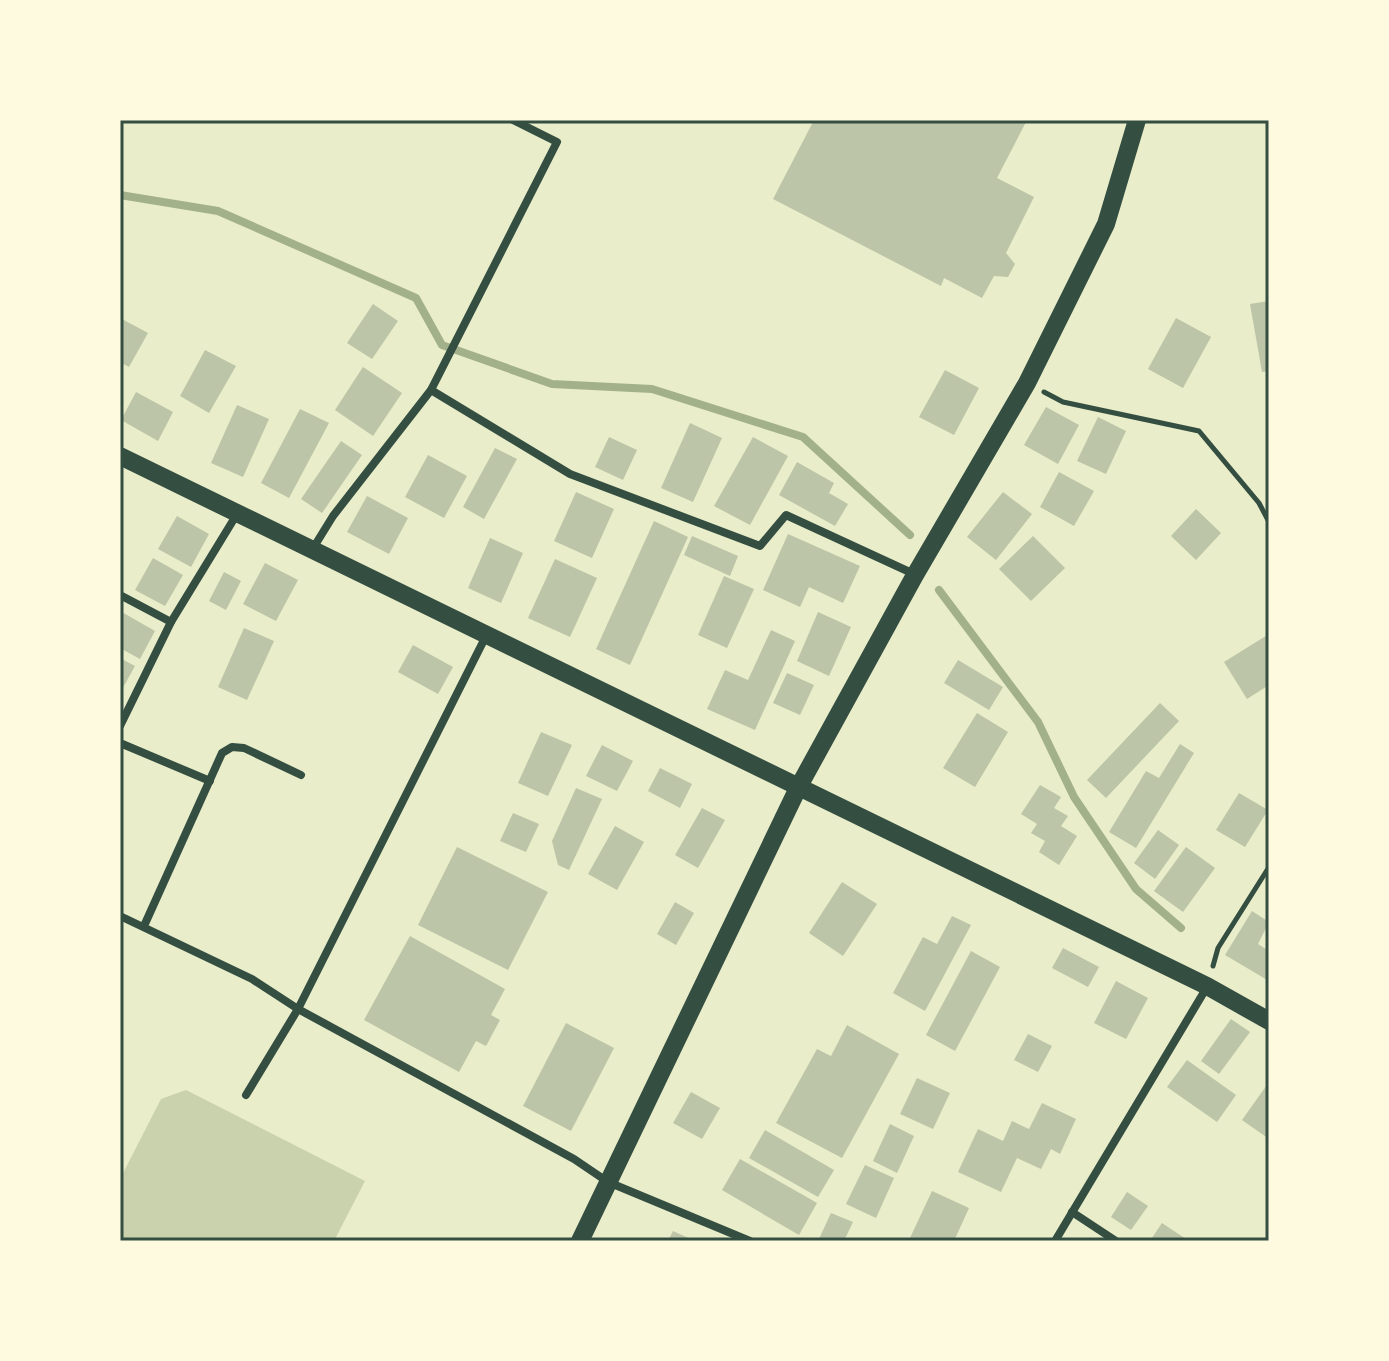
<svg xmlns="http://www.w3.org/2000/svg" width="1389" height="1361" viewBox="0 0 1389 1361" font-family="Roboto,sans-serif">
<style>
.green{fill:#cad2ad}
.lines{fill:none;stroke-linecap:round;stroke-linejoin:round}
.stream{stroke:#a3b18a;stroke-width:8}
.building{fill:#bcc5a7}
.path{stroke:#344e41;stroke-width:5}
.minor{stroke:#344e41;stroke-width:8}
.primary{stroke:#344e41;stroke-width:18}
.neatline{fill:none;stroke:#344e41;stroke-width:3}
</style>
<rect width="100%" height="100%" fill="#e9edc9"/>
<!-- green -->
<polygon class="green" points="186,1090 365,1181 334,1241 120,1241 120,1179 161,1099"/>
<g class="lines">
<!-- stream -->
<g class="stream">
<polyline points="120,195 218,211 416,298 442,345 552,384 652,389 803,437 910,535"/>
<polyline points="939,590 1038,722 1074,797 1136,889 1181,928"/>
</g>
</g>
<!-- building -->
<g class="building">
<polygon points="814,120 1027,120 997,178 1034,197 1006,253 1015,264 1008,277 994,276 982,298 944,278 941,286 773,199"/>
<polygon points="1269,301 1269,371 1262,372 1250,304"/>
<polygon points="373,304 398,321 372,359 347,343"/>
<polygon points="120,318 148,333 129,367 120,362"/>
<polygon points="1176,318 1211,337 1183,388 1148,369"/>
<polygon points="205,350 236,366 209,413 180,396"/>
<polygon points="363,367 402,393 373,436 335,410"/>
<polygon points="945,370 979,388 954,435 919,417"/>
<polygon points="136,392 173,412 158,441 121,420"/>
<polygon points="237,405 269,419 243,477 211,463"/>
<polygon points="1046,407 1079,425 1058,464 1024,445"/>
<polygon points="300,409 329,423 289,498 261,483"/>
<polygon points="1098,417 1126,431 1106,474 1077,461"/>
<polygon points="690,423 722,438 693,502 661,488"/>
<polygon points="609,437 637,450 623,480 595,467"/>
<polygon points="753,437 788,456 750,525 714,506"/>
<polygon points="341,441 362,455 322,513 301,499"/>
<polygon points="495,448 517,459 484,519 463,507"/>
<polygon points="428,455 467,476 444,518 405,497"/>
<polygon points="797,462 834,483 829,493 848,504 835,526 779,495"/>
<polygon points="1059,472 1094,491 1074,526 1040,507"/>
<polygon points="576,492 614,509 592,558 554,541"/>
<polygon points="1003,492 1032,514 996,560 967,537"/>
<polygon points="367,496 408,518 389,554 347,532"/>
<polygon points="1196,509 1221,533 1196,560 1171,536"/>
<polygon points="177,516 209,534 191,567 158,549"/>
<polygon points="654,521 688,537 630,665 596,649"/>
<polygon points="788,534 860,566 843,603 809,587 800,607 763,590"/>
<polygon points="692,536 738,556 730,576 684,555"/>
<polygon points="1033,536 1065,568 1031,601 999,569"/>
<polygon points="490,538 523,553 501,603 468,588"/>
<polygon points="153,558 183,575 165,606 135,590"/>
<polygon points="555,559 597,578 570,637 528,618"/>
<polygon points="265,563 298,580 276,621 243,604"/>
<polygon points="224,572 241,581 226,610 209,601"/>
<polygon points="724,576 754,589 727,648 698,635"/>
<polygon points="120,611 155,631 140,659 120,648"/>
<polygon points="818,612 851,627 829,676 797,661"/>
<polygon points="244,628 274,641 247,700 218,687"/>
<polygon points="771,630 795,641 755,730 707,709 725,670 748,680"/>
<polygon points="1269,634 1269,685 1247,699 1224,662"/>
<polygon points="413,645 453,667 438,694 398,672"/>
<polygon points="120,658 135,666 120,693"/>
<polygon points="958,660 1003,687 989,710 944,683"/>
<polygon points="787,673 814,685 800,715 773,703"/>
<polygon points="1160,703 1179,721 1106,798 1087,780"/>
<polygon points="977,713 1008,732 975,787 943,768"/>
<polygon points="541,732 572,745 548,796 518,783"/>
<polygon points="1180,744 1194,753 1136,848 1109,832 1146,771 1159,778"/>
<polygon points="602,745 633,761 617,791 586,776"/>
<polygon points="660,768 692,784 680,808 648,791"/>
<polygon points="1040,785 1061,797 1054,808 1068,816 1061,826 1077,836 1059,865 1039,852 1045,841 1031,833 1037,824 1021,814"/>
<polygon points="576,788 602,799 569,870 558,865 552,841"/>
<polygon points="1239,793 1268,810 1245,847 1216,830"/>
<polygon points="702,808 725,820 698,868 675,855"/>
<polygon points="513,813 539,824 526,852 500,841"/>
<polygon points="615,826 644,842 617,890 588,874"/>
<polygon points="1158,830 1179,845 1155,879 1134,863"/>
<polygon points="457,847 548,892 508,970 418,925"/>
<polygon points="1186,847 1215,868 1183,912 1154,891"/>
<polygon points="842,882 877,904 843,956 809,933"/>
<polygon points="675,902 694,913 676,945 657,934"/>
<polygon points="1252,911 1269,922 1258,944 1269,951 1269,981 1225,955"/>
<polygon points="952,916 971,925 925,1011 893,993 923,937 937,944"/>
<polygon points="410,936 505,989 491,1015 500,1020 486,1046 476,1041 459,1072 364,1020"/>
<polygon points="1063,948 1099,967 1088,987 1052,968"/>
<polygon points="971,951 1000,967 955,1051 926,1035"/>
<polygon points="1116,981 1148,998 1126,1039 1094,1023"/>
<polygon points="1231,1019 1250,1032 1219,1074 1201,1061"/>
<polygon points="566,1023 614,1048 571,1131 523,1106"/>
<polygon points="847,1025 899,1054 842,1158 776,1123 817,1049 831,1056"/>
<polygon points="1028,1034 1052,1046 1038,1072 1014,1060"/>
<polygon points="1187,1060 1236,1095 1217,1122 1167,1087"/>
<polygon points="917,1078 950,1093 933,1129 900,1114"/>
<polygon points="1269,1082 1269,1139 1242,1120"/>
<polygon points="691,1092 720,1108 702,1139 673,1123"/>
<polygon points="1042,1103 1076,1119 1060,1154 1051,1149 1041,1169 1017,1158 1001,1192 958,1172 978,1129 1003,1141 1012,1121 1029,1129"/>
<polygon points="890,1124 914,1136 897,1173 873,1161"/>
<polygon points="765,1130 834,1170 818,1197 749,1158"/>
<polygon points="740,1159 817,1203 799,1235 722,1190"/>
<polygon points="865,1165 894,1178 876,1218 846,1204"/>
<polygon points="932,1191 969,1208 954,1241 916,1241 910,1238"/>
<polygon points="1127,1192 1148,1206 1131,1230 1111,1217"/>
<polygon points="831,1213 853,1222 844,1241 818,1241"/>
<polygon points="1162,1223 1189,1241 1150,1241"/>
<polygon points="673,1231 695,1241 668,1241"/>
</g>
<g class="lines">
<!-- path -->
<g class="path">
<polyline points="1044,392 1063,402 1199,431 1259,503 1269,522"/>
<polyline points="1213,966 1218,948 1269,867"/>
</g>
<!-- minor -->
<g class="minor">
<polyline points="431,390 570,474 760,546 786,515 914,574"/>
<polyline points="312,550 333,516 431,390 557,142 513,120"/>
<polyline points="120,595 171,622"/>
<polyline points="120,726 171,622 237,514"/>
<polyline points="120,743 210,781"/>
<polyline points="120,916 252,979 298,1009 574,1159 608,1182 750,1241"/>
<polyline points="144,926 222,753 232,747 244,748 301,775"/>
<polyline points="246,1095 298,1009 486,636"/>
<polyline points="1072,1212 1116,1241"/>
<polyline points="1055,1241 1207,987"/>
</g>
<!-- primary -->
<g class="primary">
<polyline points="120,456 1207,986 1269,1021"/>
<polyline points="580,1241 798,788 915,575 1027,383 1106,224 1137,120"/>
</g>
</g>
<!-- border -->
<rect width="1389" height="1361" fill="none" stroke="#fefae0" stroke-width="244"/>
<rect x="122" y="122" width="1145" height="1117" class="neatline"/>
</svg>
